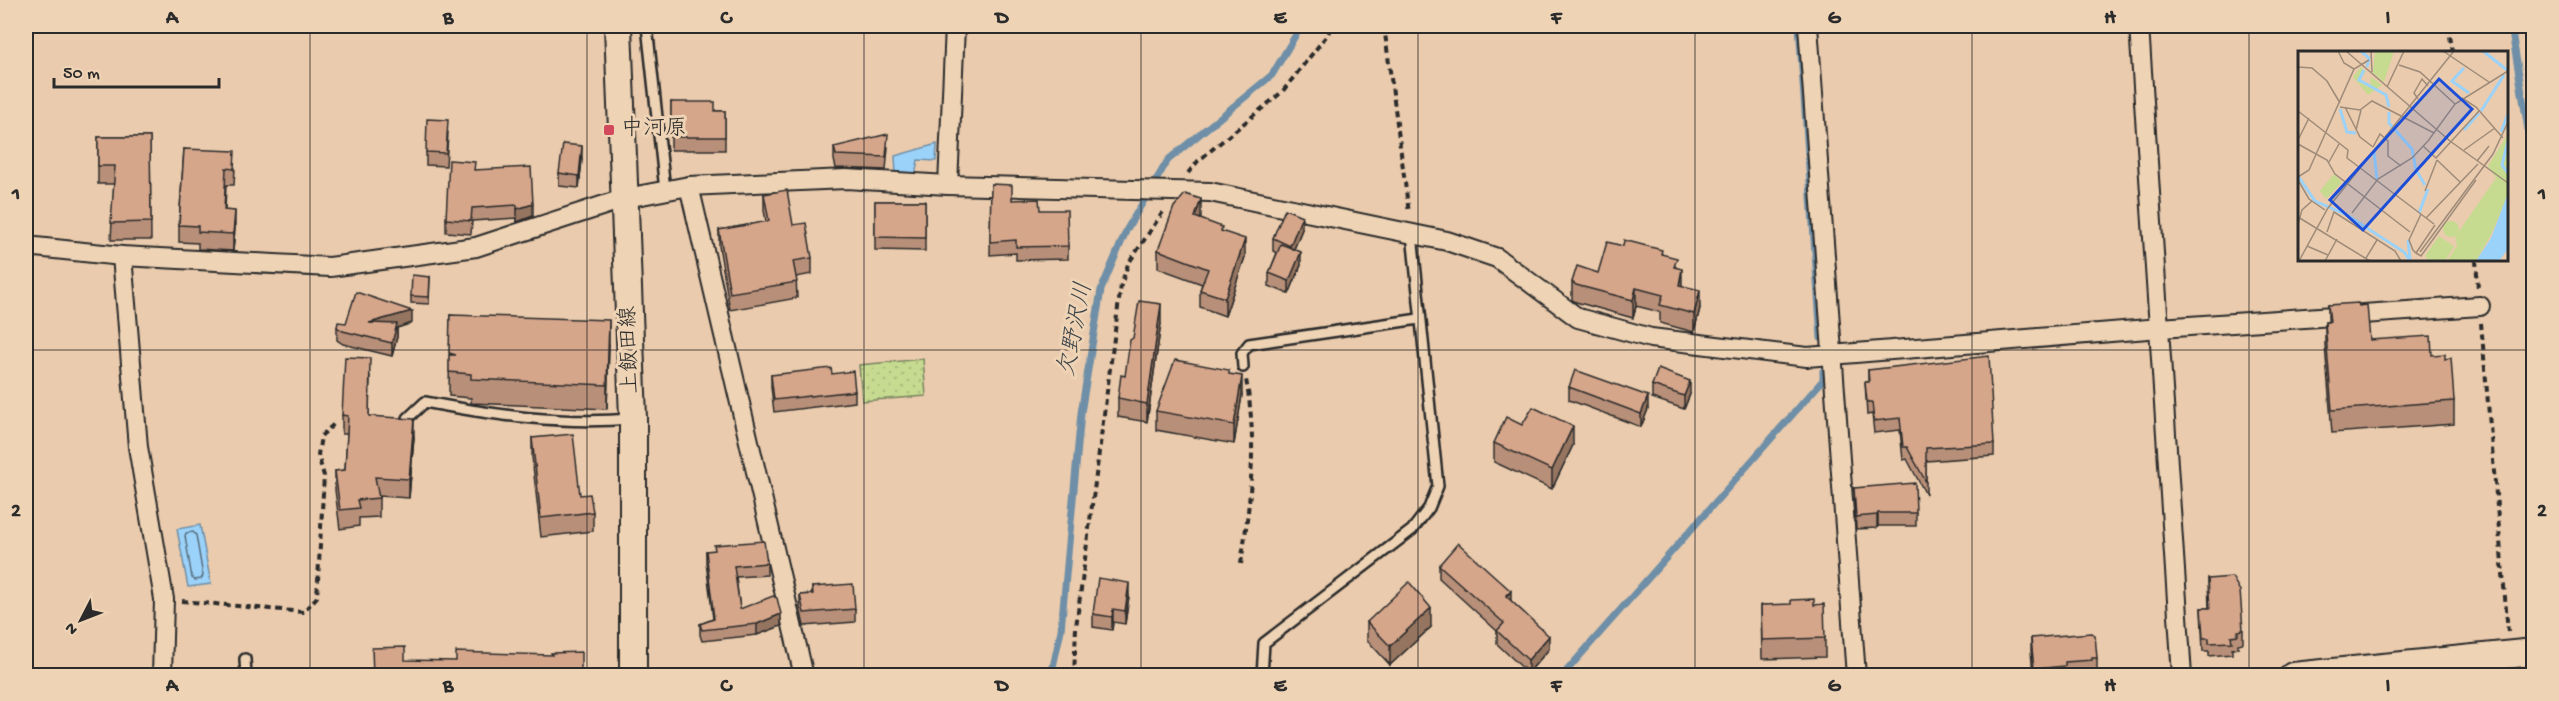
<svg xmlns="http://www.w3.org/2000/svg" width="2559" height="701" viewBox="0 0 2559 701" font-family="'Gochi Hand','Klee One',sans-serif">
<style>
.park{fill:url(#park-dots);stroke:#78835e;stroke-width:1.5}
.water{fill:#9bd2fa;stroke:#6e8fa7;stroke-width:1.5}
.lines{fill:none;stroke-linecap:round;stroke-linejoin:round}
.shore{stroke:#586e7e;stroke-width:1.5}
.stream{stroke:#6e8fa7;stroke-width:7}
.lane-casing{stroke:#2b2b2b;stroke-width:14}
.street-casing{stroke:#2b2b2b;stroke-width:22}
.secondary-casing{stroke:#2b2b2b;stroke-width:30}
.path{stroke:#2b2b2b;stroke-width:4;stroke-dasharray:6 4.5;stroke-linecap:butt}
.lane{stroke:#eed3b5;stroke-width:9}
.street{stroke:#eed3b5;stroke-width:18}
.secondary{stroke:#eed3b5;stroke-width:26}
.wall{fill:#b88f78;stroke:#2b2b2b;stroke-width:1.5}
.shaded-wall{fill:#967461;stroke:#2b2b2b;stroke-width:1.5}
.building{fill:#d6a68b;stroke:#2b2b2b;stroke-width:1.5}
.grid{fill:none;stroke:#2b2b2b;stroke-width:1.5;stroke-opacity:0.55}
.poi-dot{fill:#d1495b;stroke:#eed3b5;stroke-width:2}
.labels{text-anchor:middle;dominant-baseline:central;stroke-width:6;stroke-linejoin:round;paint-order:stroke}
.poi-label{font-size:22px;fill:#2b2b2b;stroke:#eed3b5;text-anchor:start}
.street-label{font-size:22px;fill:#2b2b2b;stroke:#eed3b5}
.water-label{font-size:24px;font-style:italic;fill:#3c444a;stroke:#eed3b5}
.inset-river{fill:none;stroke:#9bd2fa;stroke-width:3}
.inset-road{fill:none;stroke:#9e8b79;stroke-width:1.5}
.view{fill:#1d4ed8;fill-opacity:0.15;stroke:#1d4ed8;stroke-width:3}
.inset-edge{fill:none;stroke:#2b2b2b;stroke-width:3}
.neatline{fill:none;stroke:#2b2b2b;stroke-width:2}
.grid-label{font-size:20px;text-anchor:middle;font-weight:bold;fill:#2b2b2b}
</style>
<defs>
<pattern id="park-dots" width="8" height="8" patternUnits="userSpaceOnUse" patternTransform="scale(1.5)"><rect width="8" height="8" fill="#c6db90"/><path d="M2 2h.1M6 6h.1" fill="none" stroke="#aabc7c" stroke-width="1.8" stroke-linecap="round"/></pattern>
</defs>
<rect width="100%" height="100%" fill="#eacbad"/>
<filter id="ink" filterUnits="userSpaceOnUse"><feTurbulence type="fractalNoise" baseFrequency=".0167" numOctaves="2"/><feDisplacementMap in="SourceGraphic" scale="12" xChannelSelector="R" yChannelSelector="G"/><feConvolveMatrix kernelMatrix="1 2 1 2 8 2 1 2 1" color-interpolation-filters="sRGB"/></filter>
<g filter="url(#ink)">
<!-- park -->
<polygon class="park" points="923,359 926,396 862,401 859,365"/>
<!-- water -->
<g class="water">
<polygon points="937,144 936,161 918,160 915,176 896,175 895,156"/>
<polygon points="200,525 211,584 188,587 177,529"/>
</g>
<g class="lines">
<!-- shore -->
<polygon class="shore" points="193,532 196,535 203,576 201,579 195,580 192,578 185,536 186,533"/>
<!-- stream -->
<g class="stream">
<polyline points="1799,26 1821,338"/>
<polyline points="2511,26 2534,166"/>
<polyline points="1051,676 1061,630 1081,413 1101,290 1127,229 1168,160 1272,75 1301,26"/>
<polyline points="1562,676 1823,380 1823,371"/>
</g>
<!-- lane casing -->
<g class="lane-casing">
<g id="lane">
<polyline points="647,26 665,190"/>
<polyline points="1243,367 1242,353 1249,344 1419,319"/>
<path d="M 408,418 L 425,402 C 493,415 562,425 631,419"/>
<polyline points="245,659 246,676"/>
<polyline points="1262,676 1264,643 1412,530 1429,508 1438,486 1412,234"/>
</g>
</g>
<!-- street casing -->
<g class="street-casing">
<g id="street">
<polyline points="1808,26 1856,676"/>
<polyline points="2139,26 2182,676"/>
<polyline points="948,185 955,26"/>
<polyline points="689,186 804,676"/>
<polyline points="26,246 122,256 330,267 476,247 626,198 689,186 846,179 948,185 1210,192 1447,241 1497,258 1578,318 1651,338 1807,357 2160,328 2480,306"/>
<polyline points="122,256 138,447 164,599 162,676"/>
</g>
</g>
<!-- secondary casing -->
<g class="secondary-casing">
<g id="secondary">
<polyline points="618,26 633,418 633,676"/>
<polyline points="2293,676 2534,652"/>
</g>
</g>
<!-- path -->
<g class="path">
<polyline points="1384,26 1409,213"/>
<polyline points="2448,26 2453,52"/>
<polyline points="1330,29 1345,26"/>
<polyline points="1188,173 1198,161 1282,92 1328,34 1331,26"/>
<polyline points="2476,260 2478,289"/>
<polyline points="2481,323 2508,632"/>
<path d="M 1241,564 C 1250,502 1258,442 1246,380"/>
<polyline points="182,601 303,612 317,597 324,476 318,455 321,436 335,423"/>
<polyline points="1074,676 1076,627 1121,285 1128,264 1165,209"/>
</g>
<!-- lane -->
<use href="#lane" class="lane"/>
<!-- street -->
<use href="#street" class="street"/>
<!-- secondary -->
<use href="#secondary" class="secondary"/>
</g>
<!-- wall -->
<g class="wall">
<polygon points="671,102 715,111 725,111 725,150 671,150"/>
<polygon points="448,133 446,166 426,165 426,152"/>
<polygon points="98,137 150,137 151,240 111,240 114,184 98,184"/>
<polygon points="834,147 888,147 886,170 836,168 834,160"/>
<polygon points="184,149 235,168 234,185 226,185 225,210 235,228 233,251 198,249 198,243 179,242 179,225"/>
<polygon points="582,159 579,188 559,186 559,173"/>
<polygon points="475,170 533,216 517,222 517,218 472,221 471,234 446,232 446,219"/>
<polygon points="991,184 1012,200 1040,210 1068,246 1068,259 1016,260 1016,253 990,255"/>
<polygon points="764,194 793,225 812,258 812,274 796,277 797,298 730,310 719,246 719,230 766,222 764,210"/>
<polygon points="875,201 925,201 925,251 875,250"/>
<polygon points="1201,217 1200,219 1222,231 1245,257 1225,316 1200,307 1200,290 1202,284 1158,268 1158,250"/>
<polygon points="1302,229 1294,249 1301,265 1289,294 1269,286 1269,273 1277,253 1273,251 1273,238"/>
<polygon points="1623,246 1662,254 1677,268 1682,286 1700,308 1694,332 1660,323 1660,312 1636,306 1633,318 1576,302 1572,300 1572,282 1598,273"/>
<polygon points="430,277 429,304 411,303 411,296"/>
<polygon points="2328,305 2359,306 2370,340 2445,359 2454,401 2454,424 2332,433 2325,345 2325,322 2328,322"/>
<polygon points="450,315 609,344 607,409 471,403 471,398 449,396"/>
<polygon points="412,323 397,328 397,337 392,356 343,344 337,340 337,327"/>
<polygon points="1161,323 1147,422 1118,417 1118,398 1125,376"/>
<polygon points="1868,370 1994,444 1994,456 1926,461 1926,495 1907,459 1903,460 1900,430 1874,433 1872,414 1867,415 1865,382 1868,382"/>
<polygon points="832,374 855,391 855,402 774,412 771,387 771,375"/>
<polygon points="1229,374 1242,395 1234,444 1156,430 1156,411"/>
<polygon points="370,377 369,416 414,437 409,498 379,496 379,517 359,518 359,526 340,529 335,490 335,471 345,470 347,434 342,434 342,415"/>
<polygon points="1652,385 1690,394 1684,409 1652,398"/>
<polygon points="1569,387 1648,409 1641,427 1569,400"/>
<polygon points="1522,425 1573,445 1552,489 1494,462 1494,443"/>
<polygon points="532,438 580,495 593,512 593,531 541,537 532,457"/>
<polygon points="1854,488 1916,513 1916,526 1878,526 1877,528 1856,529"/>
<polygon points="706,551 767,563 767,575 736,577 740,609 781,626 757,635 702,641 700,635 700,624 713,619 706,562"/>
<polygon points="1439,565 1511,601 1549,649 1528,673 1497,644 1497,631 1439,578"/>
<polygon points="2208,579 2243,630 2243,643 2238,644 2238,648 2232,649 2232,654 2209,656 2209,651 2203,651 2201,608 2209,608"/>
<polygon points="812,587 855,609 855,622 804,626 800,608 800,595 812,594"/>
<polygon points="1129,596 1125,624 1113,622 1112,630 1093,627 1093,614"/>
<polygon points="1761,605 1814,605 1825,638 1825,657 1762,659"/>
<polygon points="1367,622 1431,627 1390,665 1367,640"/>
<polygon points="2031,638 2097,658 2097,671 2092,671 2092,673 2065,675 2033,675 2031,651"/>
</g>
<!-- shaded-wall -->
<g class="shaded-wall">
<polygon points="582,146 582,159 579,188 579,176"/>
<polygon points="1201,199 1201,217 1195,235 1195,217"/>
<polygon points="533,204 533,216 517,222 517,209"/>
<polygon points="235,211 235,228 233,251 233,234"/>
<polygon points="1302,216 1302,229 1290,259 1290,246"/>
<polygon points="1245,239 1245,257 1225,316 1225,298"/>
<polygon points="1301,252 1301,265 1289,294 1289,281"/>
<polygon points="1682,269 1682,287 1679,285"/>
<polygon points="1636,288 1636,306 1633,318 1633,300"/>
<polygon points="1700,290 1700,308 1694,332 1694,314"/>
<polygon points="1161,304 1161,323 1147,422 1147,404"/>
<polygon points="412,311 412,323 397,328 397,337 392,356 392,343 369,323"/>
<polygon points="609,320 609,344 607,409 607,385"/>
<polygon points="1242,376 1242,395 1234,444 1234,425"/>
<polygon points="1690,381 1690,394 1684,409 1684,396"/>
<polygon points="1648,396 1648,409 1641,427 1641,414"/>
<polygon points="414,419 414,437 409,498 409,479"/>
<polygon points="1573,426 1573,445 1552,489 1552,470"/>
<polygon points="1878,513 1878,526 1877,528 1877,515"/>
<polygon points="1129,583 1129,596 1125,624 1125,611"/>
<polygon points="1511,591 1511,604 1506,596"/>
<polygon points="1431,608 1431,627 1390,665 1390,646"/>
<polygon points="1113,609 1113,622 1112,630 1112,617"/>
<polygon points="781,614 781,626 757,635 757,624"/>
<polygon points="1549,636 1549,649 1528,673 1528,660"/>
</g>
<!-- building -->
<g class="building">
<polygon points="671,102 715,102 715,111 725,111 725,137 671,137"/>
<polygon points="427,119 448,120 446,153 426,152"/>
<polygon points="888,134 886,157 836,155 834,147"/>
<polygon points="98,137 150,137 151,222 111,223 115,166 98,166"/>
<polygon points="563,144 582,146 579,176 559,173"/>
<polygon points="184,149 235,151 234,169 226,168 224,210 235,211 233,234 198,232 198,226 179,225"/>
<polygon points="449,160 475,162 474,170 531,167 533,204 517,209 517,205 472,208 471,221 446,219"/>
<polygon points="991,184 1012,185 1012,200 1039,199 1040,210 1067,210 1068,246 1016,247 1016,240 990,242"/>
<polygon points="787,190 793,225 806,223 812,258 793,261 797,282 730,293 719,230 769,221 764,194"/>
<polygon points="1185,194 1201,199 1195,217 1222,227 1221,231 1245,239 1225,298 1200,290 1208,269 1158,250 1174,207"/>
<polygon points="875,201 925,201 925,238 875,237"/>
<polygon points="1285,209 1302,216 1290,246 1273,238"/>
<polygon points="1624,240 1662,250 1661,254 1677,258 1674,267 1682,269 1679,285 1700,290 1694,314 1660,305 1663,295 1636,288 1633,300 1576,285 1572,282 1577,266 1598,273 1607,242 1623,246"/>
<polygon points="1281,244 1301,252 1289,281 1269,273"/>
<polygon points="412,275 430,277 429,297 411,296"/>
<polygon points="356,292 412,311 369,323 397,324 392,343 343,331 337,327 338,322 346,323"/>
<polygon points="1139,301 1161,304 1147,404 1118,398 1121,375 1125,376 1130,340 1133,338"/>
<polygon points="2358,303 2359,306 2367,305 2370,340 2431,336 2432,355 2445,354 2445,359 2451,358 2454,401 2332,410 2325,322 2330,322 2328,305"/>
<polygon points="450,315 609,320 607,385 471,379 471,374 449,372 449,355 456,355 449,353"/>
<polygon points="1989,356 1994,444 1926,448 1926,482 1907,447 1903,447 1900,418 1874,421 1872,402 1867,402 1865,382 1869,382 1868,370"/>
<polygon points="345,357 370,358 369,416 414,419 409,479 375,477 379,498 357,500 359,508 340,510 335,471 345,470 348,416 342,415"/>
<polygon points="1175,360 1229,370 1229,374 1242,376 1234,425 1156,411"/>
<polygon points="831,368 832,374 853,371 855,391 774,400 771,375"/>
<polygon points="1658,369 1690,381 1684,396 1652,385"/>
<polygon points="1575,370 1648,396 1641,414 1569,387"/>
<polygon points="1533,407 1573,426 1552,470 1494,443 1506,417 1522,425"/>
<polygon points="573,434 580,495 590,494 593,512 541,518 532,438"/>
<polygon points="1915,483 1916,513 1878,513 1877,515 1856,517 1854,488"/>
<polygon points="764,541 767,563 734,566 740,609 773,596 777,598 781,614 757,624 702,630 700,624 714,619 706,551 715,550 714,545"/>
<polygon points="1458,543 1511,591 1506,596 1549,636 1528,660 1497,631 1504,623 1439,565"/>
<polygon points="2232,577 2240,591 2243,630 2238,631 2238,635 2231,636 2232,642 2209,643 2209,638 2203,638 2201,608 2210,608 2208,579"/>
<polygon points="1098,578 1129,583 1125,611 1113,609 1112,617 1093,614"/>
<polygon points="1409,582 1431,608 1390,646 1367,622"/>
<polygon points="853,584 855,609 804,613 800,595 813,594 812,587"/>
<polygon points="1814,599 1814,605 1824,604 1825,638 1762,640 1761,605 1791,604 1791,600"/>
<polygon points="2091,633 2095,635 2097,658 2092,658 2092,660 2065,662 2065,666 2034,669 2031,638"/>
<polygon points="405,647 405,660 456,661 456,652 552,655 551,653 581,652 581,675 373,675 372,648"/>
</g>
</g>
<!-- grid -->
<path class="grid" d="M 310,26 L 310,676M 587,26 L 587,676M 864,26 L 864,676M 1141,26 L 1141,676M 1418,26 L 1418,676M 1695,26 L 1695,676M 1972,26 L 1972,676M 2249,26 L 2249,676M 26,350 L 2534,350"/>
<!-- markers -->
<rect class="poi-dot" x="603" y="124" width="12" height="12" rx="3"/>
<g class="labels">
<!-- poi labels -->
<g class="poi-label">
<text x="621" y="130">中河原</text>
</g>
<!-- street labels -->
<g class="street-label">
<text transform="translate(631 350) rotate(-92)">上飯田線</text>
</g>
<!-- water labels -->
<g class="water-label">
<text transform="translate(1077 330) rotate(-79)">欠野沢川</text>
</g>
</g>
<!-- overview -->
<g transform="translate(2298 51)">
<rect width="210" height="210" fill="#eacbad"/>
<path d="M 210,83 L 210,143 L 194,182 L 178,210 L 149,210 L 159,195 L 157,186 L 198,127 L 190,115 Z" fill="#c6db90"/>
<path d="M 77,0 L 96,0 L 86,31 L 75,22 ZM 63,16 L 68,21 L 60,29 L 64,33 L 72,35 L 73,26 L 84,34 L 70,44 L 55,26 ZM 36,123 L 44,131 L 28,148 L 22,140 Z" fill="#c6db90"/>
<path d="M145 178a8 8 0 1 1 16 0a8 8 0 1 1-16 0Z" fill="#c6db90"/>
<path d="M 141,185 L 156,195 L 147,210 L 131,210 L 127,205 Z" fill="#c6db90"/>
<path d="M 210,142 L 210,198 L 201,210 L 178,210 L 193,187 Z" fill="#9bd2fa"/>
<path class="inset-river" d="M 63,0 L 71,7 L 69,16M 185,0 L 209,19M 166,17 L 154,30 L 171,42M 66,19 L 61,29 L 88,44 L 91,56M 42,58 L 49,81 L 58,82M 183,60 L 206,24M 91,61 L 91,72 L 114,98 L 118,119 L 127,134M 166,79 L 181,62M 203,81 L 210,63M 210,90 L 204,114 L 210,122M 76,101 L 79,128M 0,125 L 17,150 L 49,164 L 106,201 L 112,210M 121,162 L 130,138M 110,189 L 112,208"/>
<path class="inset-road" d="M 40,0 L 46,12 L 56,18M 48,0 L 152,90 L 210,132M 73,0 L 74,21M 145,0 L 191,31M 101,14 L 122,21 L 157,53M 0,16 L 14,17 L 29,30 L 42,52M 89,36 L 106,0M 164,47 L 178,56 L 205,87M 120,48 L 116,42 L 124,28 L 130,35M 42,56 L 62,59 L 74,50 L 136,82M 47,56 L 62,86 L 75,96M 0,60 L 50,99 L 49,107 L 136,173M 58,79 L 63,59M 0,89 L 11,67M 0,93 L 29,109 L 37,123 L 112,181M 125,95 L 138,107 L 181,60M 75,96 L 82,83 L 90,90 L 90,105 L 103,115M 166,99 L 197,77M 139,109 L 162,131M 179,110 L 191,95M 31,111 L 41,93M 0,126 L 11,119 L 56,18 L 71,9M 0,129 L 11,148 L 27,159M 127,140 L 139,109M 54,162 L 80,128 L 114,107 L 130,90 L 157,53 L 210,20M 123,163 L 111,189 L 115,199 L 118,202 L 137,174M 0,166 L 72,210M 128,167 L 180,113M 0,173 L 4,159 L 14,150M 29,181 L 36,161 L 97,200 L 103,210M 9,195 L 30,204M 122,201 L 195,103 L 210,71M 118,202 L 123,205 L 178,129M 68,207 L 79,189M 1,210 L 30,157 L 156,0M 27,210 L 39,188"/>
<path class="view" d="M 141,28 L 174,58 L 65,179 L 32,149 Z"/>
<rect width="210" height="210" class="inset-edge"/>
</g>
<!-- margin -->
<rect width="2559" height="701" fill="none" stroke="#eed3b5" stroke-width="66"/>
<!-- north arrow -->
<g transform="translate(81 620) rotate(228)" stroke="#eed3b5" stroke-width="4.5" paint-order="stroke">
<path d="M0-4.5L10 22L0 15L-10 22Z" fill="#2b2b2b"/>
<text y="-9" font-size="16" font-weight="bold" text-anchor="middle" fill="#2b2b2b">N</text>
</g>
<!-- scale -->
<path d="M54 78v9h165v-9" fill="none" stroke="#2b2b2b" stroke-width="3"/>
<text x="63" y="78" font-size="18" fill="#2b2b2b" stroke="#eed3b5" stroke-width="4.5" paint-order="stroke">50 m</text>
<rect x="33" y="33" width="2493" height="635" class="neatline"/>
<g class="grid-label">
<text x="172" y="23">A</text>
<text x="448" y="23">B</text>
<text x="726" y="23">C</text>
<text x="1002" y="23">D</text>
<text x="1280" y="23">E</text>
<text x="1556" y="23">F</text>
<text x="1834" y="23">G</text>
<text x="2110" y="23">H</text>
<text x="2388" y="23">I</text>
<text x="16" y="199">1</text>
<text x="2542" y="199">1</text>
<text x="16" y="516">2</text>
<text x="2542" y="516">2</text>
<text x="172" y="691">A</text>
<text x="448" y="691">B</text>
<text x="726" y="691">C</text>
<text x="1002" y="691">D</text>
<text x="1280" y="691">E</text>
<text x="1556" y="691">F</text>
<text x="1834" y="691">G</text>
<text x="2110" y="691">H</text>
<text x="2388" y="691">I</text>
</g>
</svg>
